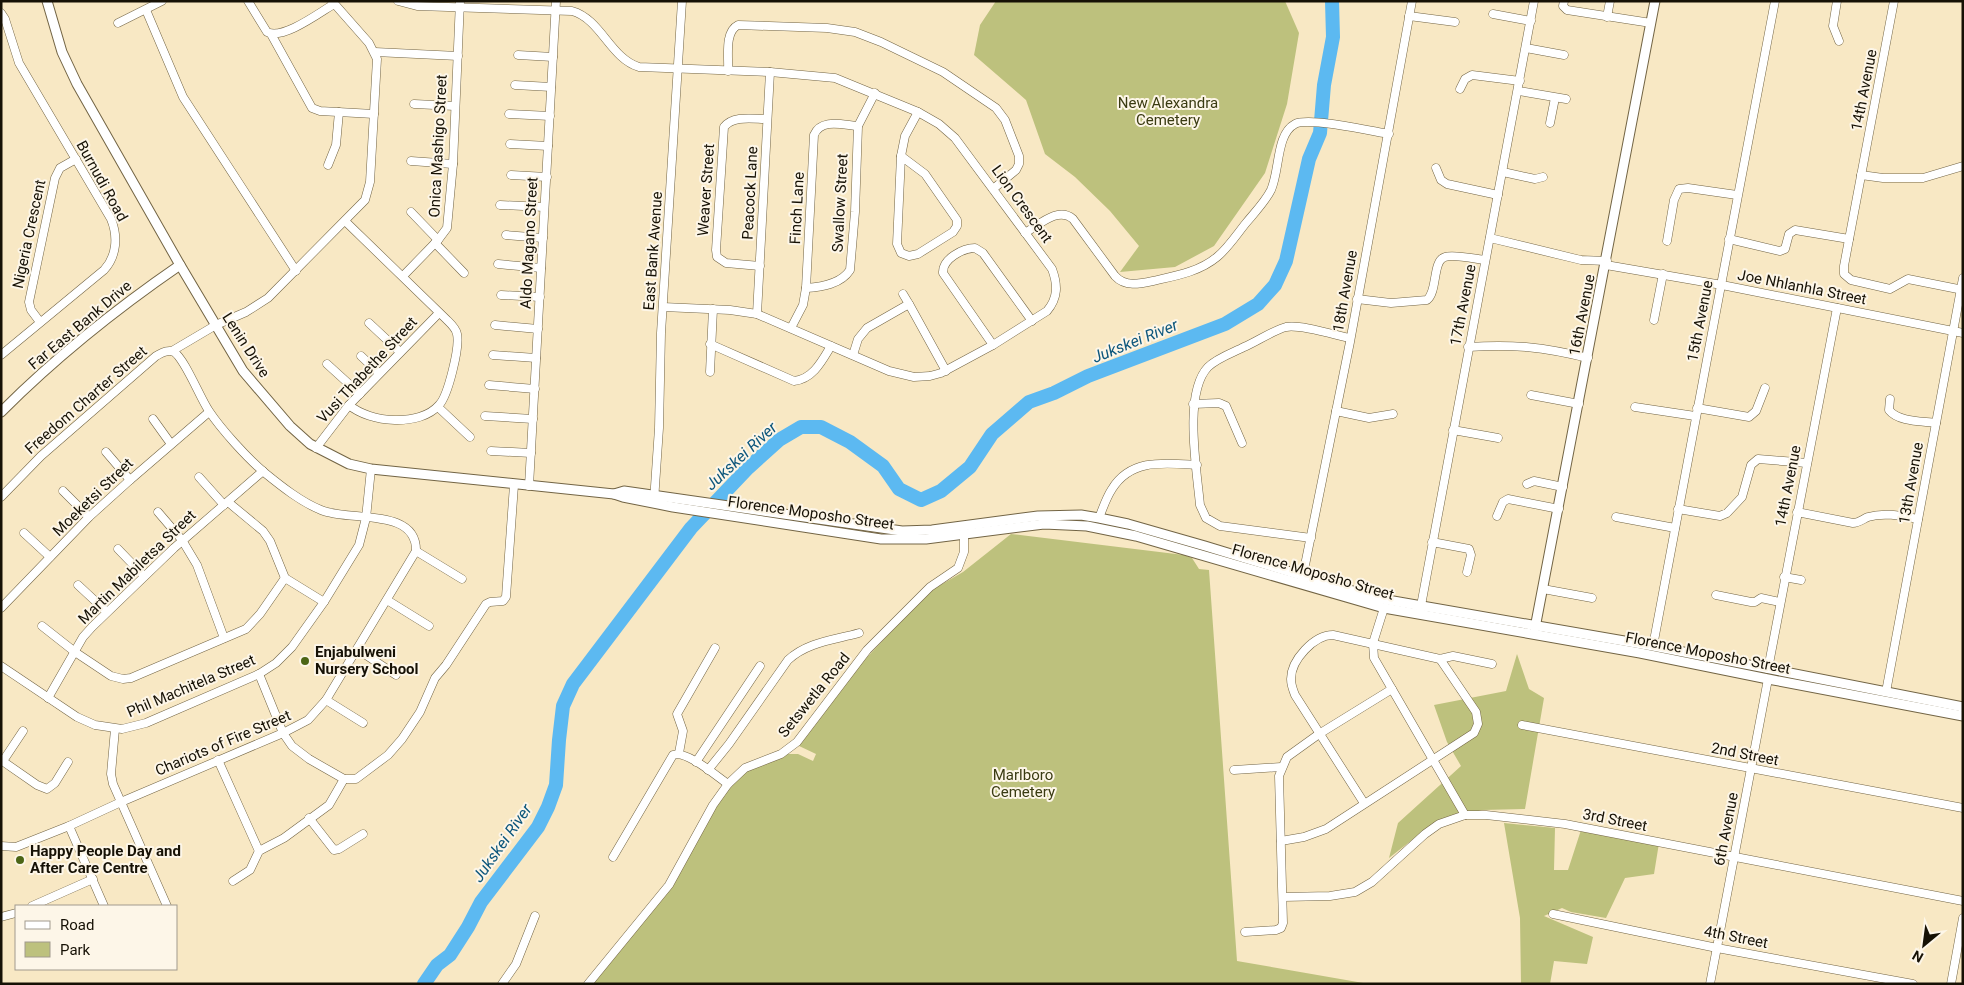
<svg xmlns="http://www.w3.org/2000/svg" width="1964" height="985" viewBox="0 0 1964 985" font-family="Roboto,sans-serif">
<style>
.green{fill:#bdc17d}
.lines{fill:none;stroke-linecap:round;stroke-linejoin:round}
.river{stroke:#5cb9f1;stroke-width:14}
.minor-casing{stroke:#726444;stroke-width:9}
.tertiary-casing{stroke:#726444;stroke-width:11}
.minor{stroke:#fff;stroke-width:8}
.tertiary{stroke:#fff;stroke-width:9}
.poi-dot{fill:#4c6515;stroke:#fdf6e8;stroke-width:2}
.labels{text-anchor:middle;dominant-baseline:central;stroke-width:4;stroke-linejoin:round;paint-order:stroke}
.street-label{font-size:15px;fill:#161105;stroke:#fdf6e8}
.park-label{font-size:15px;fill:#3a3b12;stroke:#fdf6e8}
.poi-label{font-size:15px;font-weight:bold;fill:#161105;stroke:#fdf6e8;text-anchor:start}
.water-label{font-size:16px;font-style:italic;fill:#0e577c;stroke:#fdf6e8}
</style>
<rect width="100%" height="100%" fill="#f8e8c4"/>
<!-- green -->
<g class="green">
<polygon points="996,1 1285,1 1299,33 1287,104 1265,173 1214,246 1175,267 1120,272 1139,246 1110,211 1075,177 1045,154 1026,100 974,55 980,25"/>
<polygon points="1011,534 1184,555 1192,558 1199,569 1209,570 1237,961 1369,984 593,984 672,884 720,795 742,770 786,754 798,754 813,761 816,754 797,745 851,674 930,591 963,572"/>
<polygon points="1517,654 1529,689 1544,698 1525,809 1482,810 1431,825 1389,858 1398,823 1461,766 1447,742 1434,705 1506,691"/>
<polygon points="1504,823 1555,828 1554,870 1568,870 1581,830 1659,843 1654,874 1625,878 1606,918 1571,912 1562,908 1544,916 1593,937 1587,964 1554,961 1550,984 1521,984 1520,918"/>
</g>
<g class="lines">
<!-- river -->
<polyline class="river" points="424,984 437,965 450,955 468,927 481,902 538,827 548,807 556,785 559,740 563,706 573,684 691,528 748,468 779,440 801,427 821,427 850,442 883,466 899,489 921,500 941,491 970,467 992,434 1029,402 1054,393 1088,376 1225,324 1258,304 1275,285 1286,261 1309,159 1320,133 1324,85 1333,37 1332,1"/>
<!-- minor casing -->
<g class="minor-casing">
<g id="minor">
<path d="M 248,1 L 267,32 C 283,40 319,13 334,4"/>
<path d="M 398,1 L 417,6 L 572,11 C 601,19 610,58 639,67 L 770,72 L 835,78 L 918,112 L 939,124 L 955,138 L 1052,269 C 1058,285 1058,298 1047,311 L 993,345 L 941,373 L 930,376 L 914,377 L 889,371 L 757,314 L 730,310 L 663,307"/>
<polyline points="1564,1 1563,6 1567,10 1651,23"/>
<polyline points="1837,1 1833,26 1839,41"/>
<polyline points="1894,1 1844,266 1844,274 1851,280 1890,289 1908,279 1963,290"/>
<polyline points="146,10 183,97 296,271"/>
<path d="M 1,13 L 5,19 L 19,63 L 111,219 C 118,236 117,256 104,270 L 1,355"/>
<polyline points="1493,14 1531,21"/>
<polyline points="1409,16 1455,22"/>
<polyline points="1607,17 1610,1"/>
<polyline points="118,23 162,1"/>
<polyline points="271,34 312,108 320,111 374,114"/>
<polyline points="1526,48 1564,55"/>
<polyline points="375,52 458,56"/>
<polyline points="518,55 553,57"/>
<path d="M 728,71 C 729,58 724,32 738,25 L 827,28 L 855,32 L 881,42 L 943,72 L 996,108 L 1005,120 L 1019,156 L 1019,164 L 1016,170 L 993,189"/>
<polyline points="515,85 551,87"/>
<polyline points="1460,89 1465,79 1472,75 1520,81"/>
<polyline points="1519,91 1566,99"/>
<polyline points="414,104 455,106"/>
<polyline points="509,114 550,116"/>
<polyline points="1550,123 1555,98"/>
<polyline points="510,144 548,146"/>
<polygon points="901,156 925,174 957,220 957,226 953,232 918,254 909,256 901,253 897,244"/>
<polyline points="901,156 905,136 918,112"/>
<polyline points="411,161 453,164"/>
<polyline points="328,165 336,145 339,112"/>
<polyline points="1436,168 1441,180 1447,184 1498,195"/>
<polyline points="1503,172 1535,179 1543,177"/>
<polyline points="511,175 547,177"/>
<polyline points="1861,175 1883,178 1923,178 1963,166"/>
<polyline points="500,205 544,207"/>
<polyline points="411,212 438,240"/>
<path d="M 345,221 L 446,319 C 450,323 456,328 457,334 C 460,347 448,396 439,405 C 420,427 370,423 349,405"/>
<path d="M 1025,233 C 1039,225 1058,206 1073,219 L 1115,276 C 1125,287 1139,284 1153,281 C 1175,276 1199,272 1217,257 C 1228,248 1237,234 1246,223 C 1255,212 1265,202 1271,190 C 1280,170 1276,134 1295,124 C 1309,117 1371,131 1389,134"/>
<polyline points="506,235 543,238"/>
<polyline points="1490,238 1581,260 1607,261"/>
<polyline points="1729,239 1780,251 1785,249 1789,234 1795,230 1849,239"/>
<polyline points="1667,241 1674,200 1679,189 1688,188 1737,195"/>
<polyline points="435,243 464,273"/>
<polyline points="498,264 541,268"/>
<polyline points="1606,265 1722,285 1963,333"/>
<path d="M 760,266 L 726,263 L 717,257 L 716,250 L 724,127 C 733,115 753,119 767,119"/>
<polyline points="403,276 438,240 447,228 453,164 460,1"/>
<path d="M 806,288 C 822,287 841,284 850,270 L 855,212 L 858,126 L 875,93"/>
<polyline points="903,294 909,304"/>
<polyline points="501,295 540,297"/>
<path d="M 1357,299 L 1391,303 L 1427,300 C 1438,291 1432,261 1445,257 C 1453,254 1476,259 1485,260"/>
<polyline points="757,314 770,72"/>
<polyline points="1654,320 1663,274"/>
<polyline points="40,322 31,310 29,302 55,178 60,168 76,159"/>
<polyline points="369,323 400,352"/>
<polyline points="495,325 538,329"/>
<path d="M 791,328 L 803,305 L 806,288 L 814,135 C 821,118 843,125 858,126"/>
<path d="M 710,344 L 794,381 C 813,379 822,361 831,346"/>
<path d="M 993,345 L 943,273 C 942,259 963,248 975,248 L 983,253 L 1032,321"/>
<path d="M 1468,347 C 1514,344 1543,347 1588,358"/>
<polyline points="172,351 216,325 246,312 268,298 365,200 370,182 377,59 369,43 332,1"/>
<polyline points="493,355 536,358"/>
<polyline points="853,355 858,339 867,328 909,304 946,371"/>
<polyline points="361,356 379,373"/>
<polyline points="327,364 360,394"/>
<polyline points="710,372 713,309"/>
<polyline points="489,385 535,389"/>
<polyline points="1531,395 1579,404"/>
<path d="M 1890,399 L 1889,410 C 1898,422 1923,421 1936,423"/>
<polyline points="1193,404 1219,403 1226,406 1242,443"/>
<polyline points="438,407 470,437"/>
<polyline points="1635,407 1695,416"/>
<polyline points="1697,408 1749,417 1756,411 1765,388"/>
<polyline points="1336,411 1369,418 1393,414"/>
<polyline points="485,416 533,419"/>
<polyline points="153,419 171,444"/>
<polyline points="1453,430 1498,438"/>
<polyline points="316,448 349,405 439,313"/>
<polyline points="491,451 531,453"/>
<polyline points="106,452 130,480"/>
<polyline points="199,477 224,505"/>
<polyline points="1527,484 1534,481 1563,487"/>
<polyline points="529,486 556,1"/>
<polyline points="63,491 89,517"/>
<path d="M 1,497 L 41,456 L 156,356 C 162,353 168,349 174,352 C 185,359 200,398 209,411 C 221,429 247,458 265,473 C 281,486 301,502 321,510 C 349,522 417,507 416,551 L 326,700 L 308,720 L 283,733 L 121,802 L 69,826 L 16,847 L 1,846"/>
<polyline points="654,501 659,428 661,333 682,1"/>
<polyline points="228,502 263,531 270,541 285,578 324,602"/>
<polyline points="1678,509 1720,516 1727,513 1742,497 1751,465 1758,459 1807,463"/>
<polyline points="158,512 182,540 197,565 224,638"/>
<path d="M 1797,512 L 1853,523 C 1859,523 1863,519 1868,517 C 1884,512 1902,516 1918,519"/>
<polyline points="1497,516 1503,502 1508,499 1559,509"/>
<polyline points="1616,517 1675,528"/>
<path d="M 1099,518 C 1103,508 1106,498 1112,489 C 1131,458 1165,463 1197,465"/>
<polyline points="24,533 50,557"/>
<path d="M 1311,538 L 1220,526 L 1206,518 L 1200,505 C 1197,471 1183,393 1208,367 C 1217,358 1232,353 1244,347 C 1258,341 1272,331 1286,327 C 1300,324 1335,335 1350,338"/>
<polyline points="1432,542 1469,549 1471,555 1467,572"/>
<polyline points="118,549 144,576"/>
<polyline points="416,551 462,579"/>
<polyline points="1784,577 1801,580"/>
<polyline points="1302,580 1350,342 1412,1"/>
<polyline points="78,585 107,612"/>
<polyline points="1543,589 1592,598"/>
<polyline points="1716,595 1751,602 1755,602 1761,598 1780,602"/>
<polyline points="387,600 429,626"/>
<polyline points="1,608 89,517 130,480 209,412"/>
<polyline points="1384,608 1373,643 1374,658 1465,815"/>
<polyline points="1420,611 1534,1"/>
<polyline points="42,626 75,652 111,676 123,679 131,678 246,629 260,614 285,578"/>
<path d="M 1653,646 C 1692,431 1735,216 1775,1"/>
<polyline points="357,649 396,675"/>
<polyline points="1,666 77,717 95,725 122,729 146,723 259,674 276,663 292,647 324,602 359,545 366,518 371,469"/>
<polyline points="1768,669 1837,308"/>
<polyline points="259,674 283,733 292,746 309,759 344,779 356,779 388,755 402,739 420,712 435,678 446,665 486,604 490,602 503,601 506,597 514,485"/>
<polyline points="1886,692 1963,278"/>
<polyline points="48,698 83,637 92,627 174,548 263,471"/>
<polyline points="326,700 363,723"/>
<polyline points="1522,725 1963,808"/>
<polyline points="115,729 111,774 113,784 167,906"/>
<polyline points="679,753 683,731 677,714 715,648"/>
<polyline points="1,760 37,785 47,789 55,783 68,762"/>
<polyline points="218,760 259,851"/>
<polyline points="3,761 23,731"/>
<polyline points="696,762 760,666"/>
<path d="M 708,770 L 729,744 L 788,660 C 807,642 834,640 859,633"/>
<polyline points="1234,770 1281,767"/>
<path d="M 1364,803 L 1295,695 C 1293,690 1291,685 1291,679 C 1291,660 1314,635 1333,635 L 1440,659 L 1453,656 L 1492,664"/>
<polyline points="309,818 334,850 339,849 363,834"/>
<polyline points="69,826 104,906"/>
<polyline points="1281,841 1304,837 1326,829 1474,733 1478,724 1476,712 1440,659"/>
<path d="M 613,857 L 673,755 C 687,750 716,776 728,784"/>
<polyline points="233,881 250,870 259,851 284,838 329,805 344,779"/>
<polyline points="1283,897 1330,896 1355,892 1372,882 1425,834 1439,824 1465,815 1486,815 1565,824 1963,901"/>
<polyline points="32,906 93,879"/>
<polyline points="1553,914 1717,948 1913,984"/>
<polyline points="1,917 16,913"/>
<polyline points="1245,932 1276,930 1281,928 1283,923 1279,776 1287,757 1319,734 1392,689"/>
<polyline points="502,984 516,964 535,916"/>
<polyline points="588,984 669,885 713,805 728,784 745,768 781,754 797,742 867,650 930,587 958,568 964,552 964,535"/>
<polyline points="1710,984 1768,679"/>
<polyline points="1951,984 1963,918"/>
</g>
</g>
<!-- tertiary casing -->
<g class="tertiary-casing">
<g id="tertiary">
<polyline points="47,1 62,52 77,84 180,265 243,371 290,426 310,444 349,464 371,469 614,494 624,491 645,494 902,531 932,530 1038,516 1081,515 1099,518 1128,524 1205,546 1376,598 1653,646 1963,707"/>
<path d="M 1,412 C 56,357 116,309 180,265"/>
<polyline points="614,494 623,497 673,507 881,539 926,539 1044,524 1087,526 1136,536 1384,608 1640,653 1768,679 1963,716"/>
<polyline points="1535,628 1655,1"/>
</g>
</g>
<!-- minor -->
<use href="#minor" class="minor"/>
<!-- tertiary -->
<use href="#tertiary" class="tertiary"/>
</g>
<!-- markers -->
<g class="poi-dot">
<circle cx="305" cy="661" r="5"/>
<circle cx="20" cy="860" r="5"/>
</g>
<g class="labels">
<!-- street labels -->
<g class="street-label">
<text transform="translate(1864 90) rotate(-79)">14th Avenue</text>
<text transform="translate(438 146) rotate(-87)">Onica Mashigo Street</text>
<text transform="translate(102 181) rotate(61)">Burnudi Road</text>
<text transform="translate(706 190) rotate(-86)">Weaver Street</text>
<text transform="translate(750 193) rotate(-87)">Peacock Lane</text>
<text transform="translate(840 203) rotate(-87)">Swallow Street</text>
<text transform="translate(1022 204) rotate(54)">Lion Crescent</text>
<text transform="translate(797 208) rotate(-87)">Finch Lane</text>
<text transform="translate(29 234) rotate(-78)">Nigeria Crescent</text>
<text transform="translate(529 243) rotate(-87)">Aldo Magano Street</text>
<text transform="translate(653 251) rotate(-86)">East Bank Avenue</text>
<text transform="translate(1802 287) rotate(11)">Joe Nhlanhla Street</text>
<text transform="translate(1345 291) rotate(-80)">18th Avenue</text>
<text transform="translate(1463 305) rotate(-79)">17th Avenue</text>
<text transform="translate(1582 315) rotate(-79)">16th Avenue</text>
<text transform="translate(1700 321) rotate(-79)">15th Avenue</text>
<text transform="translate(80 325) rotate(-40)">Far East Bank Drive</text>
<text transform="translate(246 345) rotate(57)">Lenin Drive</text>
<text transform="translate(367 370) rotate(-47)">Vusi Thabethe Street</text>
<text transform="translate(86 400) rotate(-41)">Freedom Charter Street</text>
<text transform="translate(1911 483) rotate(-80)">13th Avenue</text>
<text transform="translate(1788 486) rotate(-79)">14th Avenue</text>
<text transform="translate(93 497) rotate(-44)">Moeketsi Street</text>
<text transform="translate(811 513) rotate(8)">Florence Moposho Street</text>
<text transform="translate(137 567) rotate(-44)">Martin Mabiletsa Street</text>
<text transform="translate(1313 572) rotate(16)">Florence Moposho Street</text>
<text transform="translate(1708 653) rotate(11)">Florence Moposho Street</text>
<text transform="translate(191 686) rotate(-23)">Phil Machitela Street</text>
<text transform="translate(814 695) rotate(-51)">Setswetla Road</text>
<text transform="translate(223 743) rotate(-23)">Chariots of Fire Street</text>
<text transform="translate(1745 754) rotate(11)">2nd Street</text>
<text transform="translate(1615 820) rotate(11)">3rd Street</text>
<text transform="translate(1726 829) rotate(-79)">6th Avenue</text>
<text transform="translate(1736 937) rotate(11)">4th Street</text>
</g>
<!-- park labels -->
<g class="park-label">
<text x="1168" y="103">New Alexandra<tspan x="1168" dy="17">Cemetery</tspan></text>
<text x="1023" y="775">Marlboro<tspan x="1023" dy="17">Cemetery</tspan></text>
</g>
<!-- poi labels -->
<g class="poi-label">
<text x="315" y="652">Enjabulweni<tspan x="315" dy="17">Nursery School</tspan></text>
<text x="30" y="851">Happy People Day and<tspan x="30" dy="17">After Care Centre</tspan></text>
</g>
<!-- water labels -->
<g class="water-label">
<text transform="translate(1135 341) rotate(-22)">Jukskei River</text>
<text transform="translate(741 456) rotate(-43)">Jukskei River</text>
<text transform="translate(502 843) rotate(-55)">Jukskei River</text>
</g>
</g>
<!-- border -->
<rect width="1964" height="985" fill="none" stroke="#161105" stroke-width="5"/>
<!-- legend -->
<rect x="15" y="905" width="162" height="65" fill="#fdf6e8" stroke="#a19a8d"/>
<rect x="25" y="921" width="25" height="8" fill="#ffffff" stroke="#a19a8d"/>
<text x="60" y="930" font-size="15" fill="#161105">Road</text>
<rect x="25" y="942" width="25" height="15" fill="#bdc17d" stroke="#a19a8d"/>
<text x="60" y="955" font-size="15" fill="#161105">Park</text>
<!-- north arrow -->
<g transform="translate(1924 945) rotate(209)" stroke="#fdf6e8" stroke-width="4" paint-order="stroke">
<path d="M0-4L9 19L0 12L-9 19Z" fill="#161105"/>
<text y="-8" font-size="14" font-weight="bold" text-anchor="middle" fill="#161105">N</text>
</g>
</svg>
